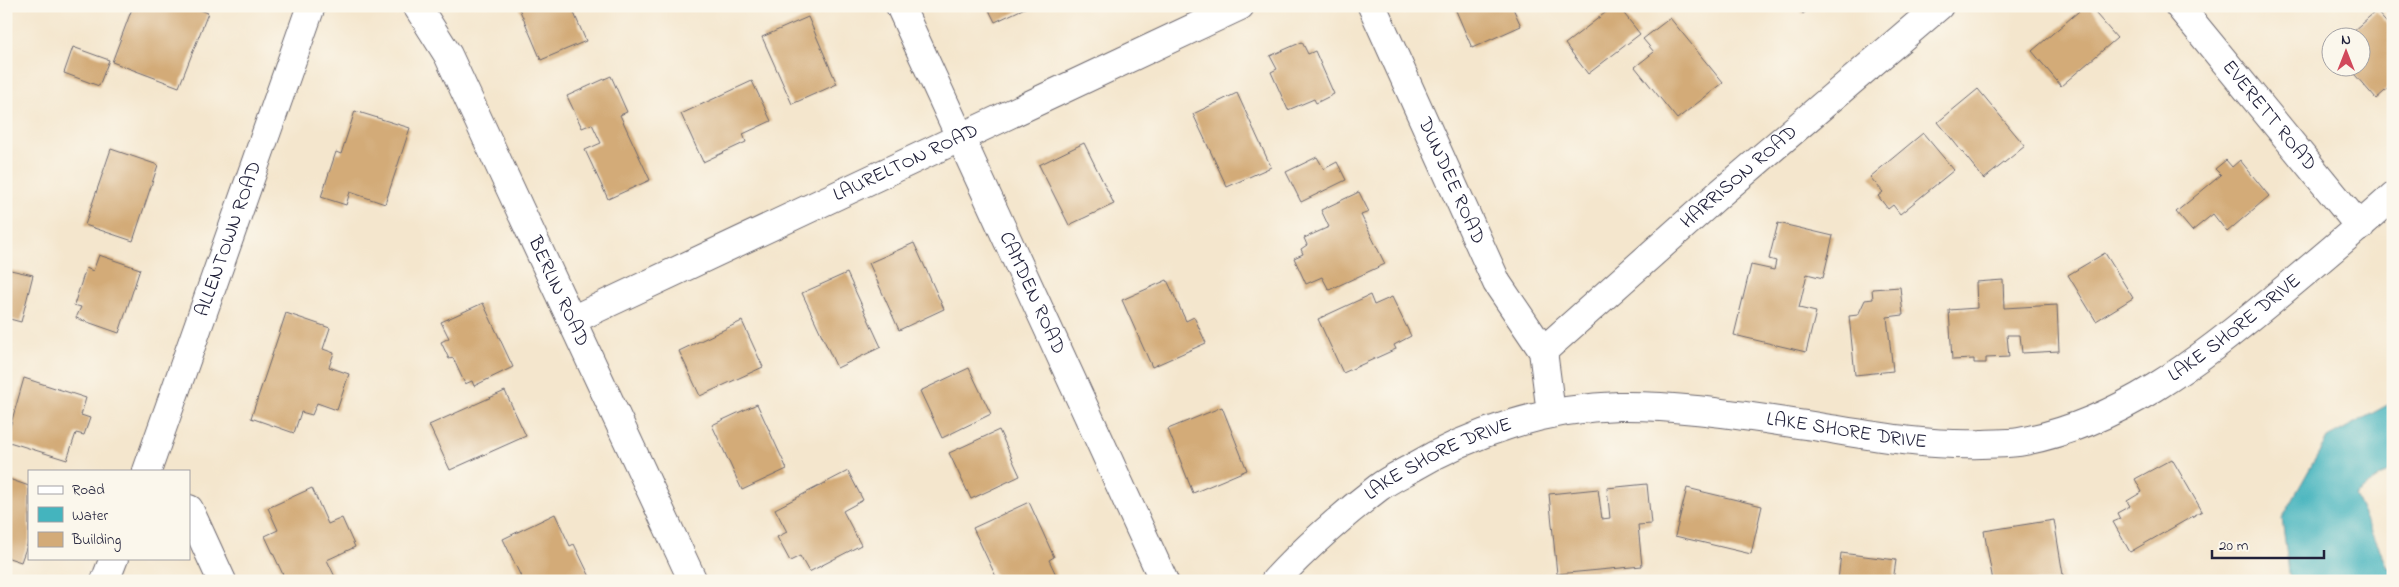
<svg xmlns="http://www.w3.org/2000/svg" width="2399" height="587" viewBox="0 0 2399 587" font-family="'Indie Flower',sans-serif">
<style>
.water{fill:#44b4be;stroke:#336b7c}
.building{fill:#d3ab78}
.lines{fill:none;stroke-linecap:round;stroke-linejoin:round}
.minor-casing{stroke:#6c676e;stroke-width:30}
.minor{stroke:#fff;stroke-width:28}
.labels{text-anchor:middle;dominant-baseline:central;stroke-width:4;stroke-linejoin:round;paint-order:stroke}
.street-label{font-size:20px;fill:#22223b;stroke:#fbf7ec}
</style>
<rect width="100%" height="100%" fill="#fbf7ec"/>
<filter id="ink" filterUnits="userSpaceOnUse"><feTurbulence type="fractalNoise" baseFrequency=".02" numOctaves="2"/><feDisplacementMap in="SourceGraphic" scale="10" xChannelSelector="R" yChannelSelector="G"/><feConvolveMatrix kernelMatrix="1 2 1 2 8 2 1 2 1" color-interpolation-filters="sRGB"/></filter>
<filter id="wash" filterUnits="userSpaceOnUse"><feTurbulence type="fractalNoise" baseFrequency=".0096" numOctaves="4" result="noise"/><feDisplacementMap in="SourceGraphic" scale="20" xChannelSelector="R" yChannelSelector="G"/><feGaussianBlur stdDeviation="1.12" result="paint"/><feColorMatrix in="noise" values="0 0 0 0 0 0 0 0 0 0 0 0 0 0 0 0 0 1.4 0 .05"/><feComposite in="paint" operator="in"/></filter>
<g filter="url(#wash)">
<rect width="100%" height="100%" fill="#f4e6cd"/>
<!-- water -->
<polygon class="water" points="2393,402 2393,468 2355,495 2388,567 2393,568 2393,581 2290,581 2282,518 2327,438"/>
<g id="blocks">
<!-- building -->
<g class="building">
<polygon points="133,6 191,6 208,13 179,87 112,62"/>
<polygon points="518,6 571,6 586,41 541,60"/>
<polygon points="987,6 1029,6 995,22"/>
<polygon points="1454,6 1512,6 1521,26 1472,48"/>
<polygon points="1614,6 1618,6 1640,34 1588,74 1565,44"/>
<polygon points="1796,6 1812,6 1803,14"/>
<polygon points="2085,6 2089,6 2117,38 2061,86 2032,51"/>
<polygon points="2376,11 2393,30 2393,84 2376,99 2349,68 2362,68 2362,38 2345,38"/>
<polygon points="808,17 837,84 792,104 762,37"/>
<polygon points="1670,18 1723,83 1677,119 1635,67 1654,52 1643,39"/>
<polygon points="1302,42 1308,54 1315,51 1334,94 1316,103 1314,99 1288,110 1271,72 1277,69 1270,56"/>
<polygon points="73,47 109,60 99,86 64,73"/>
<polygon points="611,76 627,112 620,115 650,180 608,199 585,150 601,143 592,124 582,128 567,96"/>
<polygon points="752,81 771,121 743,134 746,142 703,162 681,114"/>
<polygon points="1978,89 2025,146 1984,179 1938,122"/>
<polygon points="1237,93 1271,167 1227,187 1193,114"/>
<polygon points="355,111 410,128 385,204 350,192 346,205 321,197 336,152 341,154"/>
<polygon points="1923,133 1954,170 1900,214 1893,205 1888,209 1878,196 1883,192 1870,177"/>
<polygon points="1084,143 1114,204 1069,225 1039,165"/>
<polygon points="111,149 158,165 133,241 85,225"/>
<polygon points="1317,157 1324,169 1337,162 1346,180 1301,202 1286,172"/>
<polygon points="2226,160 2232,167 2240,160 2269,196 2227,232 2213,214 2192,231 2176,212 2221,175 2215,169"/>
<polygon points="1359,192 1369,212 1361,215 1385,264 1329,290 1322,277 1306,284 1294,258 1303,254 1301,249 1307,245 1304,238 1329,227 1321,210"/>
<polygon points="1778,223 1833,236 1823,278 1807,274 1799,308 1816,312 1806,352 1734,335 1751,265 1774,270 1776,261 1769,259"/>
<polygon points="914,243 944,309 899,330 869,263"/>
<polygon points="2105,253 2133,298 2096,321 2068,275"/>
<polygon points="99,255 140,269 119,333 76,318 81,307 74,305 86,268 93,271"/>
<polygon points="6,269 33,275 21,322 6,318"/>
<polygon points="847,273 881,347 837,368 802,293"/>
<polygon points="1167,280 1186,321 1194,317 1206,343 1152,367 1122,300"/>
<polygon points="2003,280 2004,308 2057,305 2059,351 2022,353 2020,335 2007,335 2009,357 1986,358 1986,363 1974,363 1974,359 1952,360 1949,310 1977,308 1976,282"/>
<polygon points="1900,287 1903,315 1887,317 1893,371 1855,375 1849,316 1858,315 1865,300 1873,299 1872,289"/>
<polygon points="1370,295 1374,305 1392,297 1411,336 1394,345 1396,349 1343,373 1318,319"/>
<polygon points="483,303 513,367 474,386 472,381 465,384 453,358 449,359 441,342 449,338 441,322"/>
<polygon points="286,313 330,328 323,349 334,353 329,367 349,374 337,410 317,403 312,415 301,412 294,433 251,418"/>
<polygon points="742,321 763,367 700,396 679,351"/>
<polygon points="969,368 991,414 942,438 920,391"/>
<polygon points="24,378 86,398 81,415 90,418 84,435 76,433 67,460 6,441"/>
<polygon points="505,391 526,436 450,470 429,425"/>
<polygon points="757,404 787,469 742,490 712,425"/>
<polygon points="1222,407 1247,470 1193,493 1168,429"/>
<polygon points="999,430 1020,476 971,499 949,453"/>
<polygon points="2172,459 2202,511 2130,552 2113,522 2120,519 2117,513 2130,506 2127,501 2142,492 2135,479"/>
<polygon points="848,471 863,500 843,511 861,545 809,572 800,556 790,561 777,537 787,532 775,509"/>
<polygon points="6,478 29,486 29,540 21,562 6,557"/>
<polygon points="1647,484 1651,524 1638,525 1642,566 1557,574 1549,494 1598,489 1602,519 1610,518 1607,488"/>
<polygon points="312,488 328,524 342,518 355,547 327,560 337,581 286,581 265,536 278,530 268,508"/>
<polygon points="1687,488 1762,506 1751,554 1675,536"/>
<polygon points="1029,502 1054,557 1049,560 1059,581 998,581 973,528"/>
<polygon points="555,514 570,546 574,544 592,581 523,581 503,539"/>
<polygon points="2054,520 2064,581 1993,581 1984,531"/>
<polygon points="1841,553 1896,560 1893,581 1838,581"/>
</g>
</g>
</g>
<g filter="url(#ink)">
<use href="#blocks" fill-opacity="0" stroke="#6c676e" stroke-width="1"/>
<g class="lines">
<!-- minor casing -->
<g class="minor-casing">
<g id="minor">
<path id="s1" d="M 417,6 L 448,55 L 693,581"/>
<path id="s2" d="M 900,6 L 1164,581"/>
<path id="s3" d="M 1372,6 L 1497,283 L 1543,351 L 1551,413"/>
<path id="s4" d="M 2179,6 L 2360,227"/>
<path id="s5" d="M 572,320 L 1240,6"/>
<path id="s6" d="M 1543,351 L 1717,196 L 1939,6"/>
<path id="s7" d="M 147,471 L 311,6"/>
<polyline points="189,509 222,581"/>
<polyline points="105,581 114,558"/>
<path id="s8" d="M 1275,581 C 1303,550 1344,514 1378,488 C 1387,481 1399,475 1410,469 C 1472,432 1546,408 1619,406 C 1683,405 1749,417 1813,426 C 1869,435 1924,446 1981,444 C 1994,443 2007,444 2019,442 C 2119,424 2197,362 2273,299 C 2314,265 2354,232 2393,196"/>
</g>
</g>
<!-- minor -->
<use href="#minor" class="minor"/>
</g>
</g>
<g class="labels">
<!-- street labels -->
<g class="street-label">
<text stroke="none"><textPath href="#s4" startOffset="142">EVERETT ROAD</textPath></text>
<text stroke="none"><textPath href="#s5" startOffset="369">LAURELTON ROAD</textPath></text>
<text stroke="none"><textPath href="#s6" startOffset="262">HARRISON ROAD</textPath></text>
<text stroke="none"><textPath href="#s3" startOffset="192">DUNDEE ROAD</textPath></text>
<text stroke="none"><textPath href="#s7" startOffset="246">ALLENTOWN ROAD</textPath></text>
<text stroke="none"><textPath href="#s1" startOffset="319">BERLIN ROAD</textPath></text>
<text stroke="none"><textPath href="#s2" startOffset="316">CAMDEN ROAD</textPath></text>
<text stroke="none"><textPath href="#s8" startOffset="1046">LAKE SHORE DRIVE</textPath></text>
<text stroke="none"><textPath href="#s8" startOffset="626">LAKE SHORE DRIVE</textPath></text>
<text stroke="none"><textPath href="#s8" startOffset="206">LAKE SHORE DRIVE</textPath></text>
</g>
</g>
<!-- margin -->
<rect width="2399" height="587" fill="none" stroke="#fbf7ec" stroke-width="25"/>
<!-- legend -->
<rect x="28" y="470" width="162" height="90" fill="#fbf7ec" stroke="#a4a2a5"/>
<rect x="38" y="486" width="25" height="8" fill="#ffffff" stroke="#a4a2a5"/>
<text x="72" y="494" font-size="15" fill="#22223b">Road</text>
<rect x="38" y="507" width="25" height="15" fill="#44b4be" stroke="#a4a2a5"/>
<text x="72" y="520" font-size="15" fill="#22223b">Water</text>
<rect x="38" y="532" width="25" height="15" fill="#d3ab78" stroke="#a4a2a5"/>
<text x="72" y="544" font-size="15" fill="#22223b">Building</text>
<!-- north arrow -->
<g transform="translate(2346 52)"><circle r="24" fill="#fbf7ec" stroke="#a4a2a5"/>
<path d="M0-4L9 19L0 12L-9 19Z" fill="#d1495b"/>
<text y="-8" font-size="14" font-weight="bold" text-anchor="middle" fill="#22223b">N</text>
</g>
<!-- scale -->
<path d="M2212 550v8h112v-8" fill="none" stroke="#22223b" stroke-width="2.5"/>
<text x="2219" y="550" font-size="15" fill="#22223b" stroke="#fbf7ec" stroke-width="4" paint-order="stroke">20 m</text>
</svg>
